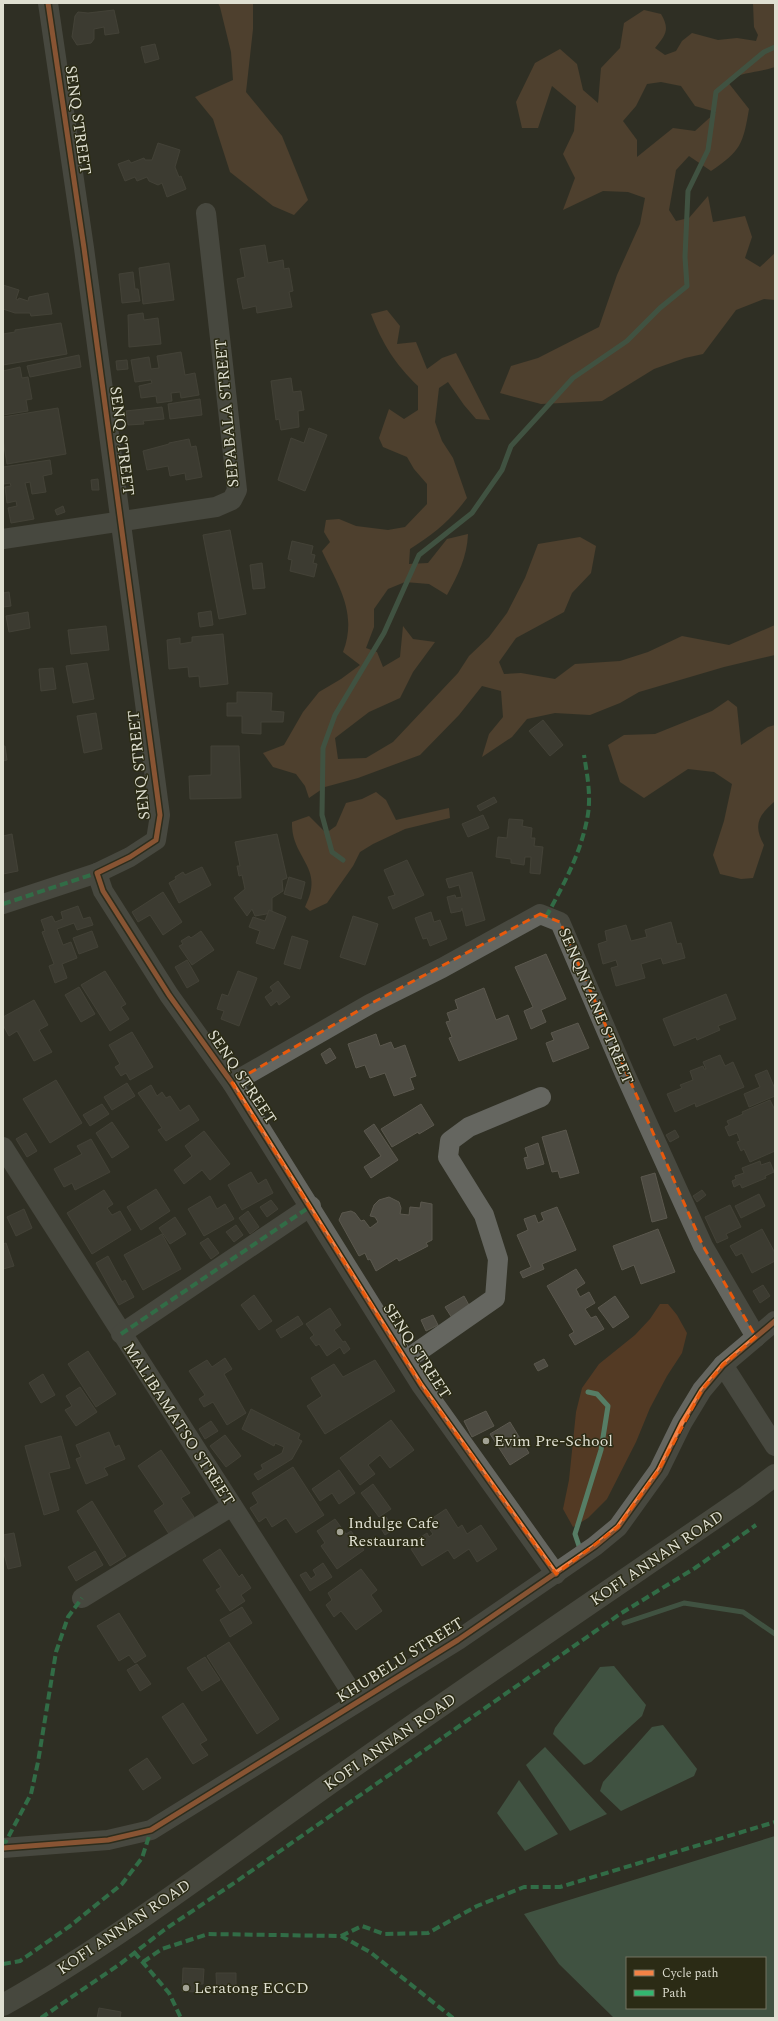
<svg xmlns="http://www.w3.org/2000/svg" width="778" height="2021" viewBox="0 0 778 2021" font-family="Spectral,serif">
<style>
.green{fill:#533a24}
.forest{fill:#73543a;fill-rule:evenodd}
.water{fill:#567d65;fill-rule:evenodd}
.lines{fill:none;stroke-linecap:round;stroke-linejoin:round}
.stream{stroke:#567d65;stroke-width:5}
.building{fill:#4d4b42;stroke:#5b584e}
.minor{stroke:#656660;stroke-width:20}
.primary{stroke:#64665e;stroke-width:22}
.quiet{stroke:#33b770;stroke-width:4;stroke-dasharray:8 4;stroke-linecap:butt}
.cycleway-casing{stroke:#2b2b15;stroke-width:8}
.cycleway{stroke:#f48246;stroke-width:5}
.marked{fill:none;stroke:#e8590c;stroke-width:3;stroke-dasharray:8 5;stroke-linejoin:round}
.poi-dot{fill:#a2a294;stroke:#2b2b15;stroke-width:1.5}
.labels{text-anchor:middle;dominant-baseline:central;stroke-width:3;stroke-linejoin:round;paint-order:stroke}
.street-label{font-size:16px;fill:#dfdfd1;stroke:#2b2b15}
.poi-label{font-size:16px;fill:#dfdfd1;stroke:#2b2b15;text-anchor:start}
</style>
<rect width="100%" height="100%" fill="#303024"/>
<!-- green -->
<polygon class="green" points="660,1304 668,1304 677,1315 687,1333 682,1353 667,1376 650,1408 636,1442 607,1499 588,1518 573,1527 563,1509 569,1480 576,1412 582,1388 599,1364 635,1335 650,1319"/>
<!-- forest -->
<g class="forest">
<polygon points="218,3 253,3 253,29 246,92 282,136 308,200 294,215 273,206 230,172 213,119 195,97 233,80 231,52 220,7"/>
<path d="M 753,3 L 775,3 L 775,67 C 757,73 744,71 727,81 L 749,109 C 743,144 741,151 711,171 L 689,156 L 676,170 L 669,210 L 676,221 L 689,218 L 708,196 L 713,222 L 745,216 L 752,237 L 745,258 L 760,267 L 775,253 L 775,300 L 764,299 L 736,310 L 703,354 L 685,358 L 654,369 L 602,401 L 541,404 L 500,393 L 511,366 L 538,358 L 599,327 L 617,275 L 640,224 L 645,198 L 628,192 L 603,191 L 563,210 L 575,178 L 563,154 L 574,131 L 576,106 L 552,86 L 538,128 L 522,128 L 516,102 L 535,63 L 560,49 L 577,64 L 583,90 L 598,103 L 601,68 L 620,48 L 624,23 L 644,10 L 661,14 C 670,29 666,35 655,48 L 665,55 L 676,51 L 682,41 L 692,33 L 718,40 L 737,38 L 756,41 L 758,35 L 754,27 ZM 661,82 L 681,86 L 695,106 L 716,112 L 695,131 L 673,128 L 637,157 L 637,140 L 623,121 L 636,106 L 647,84 Z"/>
<path d="M 387,310 L 400,326 L 397,344 L 416,342 L 427,369 L 442,358 L 456,353 L 490,420 L 476,419 L 464,405 L 448,382 L 439,388 L 435,422 L 442,441 L 453,458 L 467,498 C 450,521 435,533 410,549 L 409,564 L 428,563 L 447,539 L 468,534 C 467,557 458,575 447,595 L 429,584 L 405,582 L 388,589 L 374,609 L 374,627 L 366,648 L 377,652 L 383,667 L 400,657 L 403,626 L 413,639 L 435,642 L 413,672 L 400,698 L 369,712 L 335,738 L 338,759 L 366,758 L 393,742 L 458,673 L 469,656 L 489,637 L 507,613 L 525,578 L 538,544 L 580,537 L 596,546 L 591,573 L 572,593 L 564,612 L 516,638 L 499,662 L 504,674 L 521,673 L 555,679 L 575,664 L 620,661 L 648,652 L 682,636 L 729,645 L 775,625 L 775,655 L 724,667 L 639,692 L 620,703 L 590,715 L 555,713 L 527,719 L 512,737 L 482,757 L 489,734 L 503,717 L 501,691 L 482,686 L 459,715 L 420,755 L 358,778 L 325,787 L 309,798 L 305,786 L 296,774 L 273,767 L 263,753 L 284,745 L 303,712 L 319,692 L 341,679 L 360,665 L 343,652 C 358,613 338,585 322,551 L 330,542 L 324,532 L 326,520 L 339,519 L 356,526 L 388,530 L 405,527 L 427,504 L 427,484 L 414,469 L 407,457 L 383,447 L 379,438 L 389,409 L 404,419 L 418,410 L 418,386 C 395,364 382,343 371,314 Z"/>
<path d="M 728,700 L 737,707 L 741,745 L 768,727 L 775,725 L 775,801 C 758,816 753,825 764,845 L 753,878 L 741,879 L 720,874 L 713,855 L 724,821 L 732,784 L 714,772 L 688,769 L 644,798 L 620,782 L 608,745 L 624,735 L 655,734 L 712,711 Z"/>
<path d="M 376,792 L 386,800 L 396,820 L 449,808 L 450,818 L 405,829 L 373,844 L 360,852 L 353,866 L 327,903 L 310,911 L 305,907 C 326,867 291,859 292,822 L 309,816 L 326,833 L 336,826 L 346,803 L 362,799 Z"/>
</g>
<!-- water -->
<g class="water">
<polygon points="614,1666 646,1705 642,1716 591,1762 584,1765 553,1734 555,1728 600,1667"/>
<polygon points="663,1725 697,1769 694,1776 621,1811 600,1791 603,1782 652,1727"/>
<polygon points="545,1747 607,1814 570,1831 526,1765"/>
<polygon points="519,1780 558,1834 525,1851 497,1813"/>
<path d="M 775,1836 L 775,2018 L 614,2018 L 559,1964 L 524,1914 ZM 627,1958 L 765,1958 L 765,2008 L 627,2008 Z"/>
</g>
<g class="lines">
<!-- stream -->
<g class="stream">
<polyline points="343,860 332,852 322,815 323,748 335,715 384,633 419,555 472,513 502,470 511,446 573,378 627,341 660,308 687,286 685,257 688,191 708,150 716,92 764,52 775,47"/>
<polyline points="580,1549 575,1534 601,1450 608,1406 597,1394 588,1392"/>
<polyline points="624,1623 684,1603 743,1612 775,1634"/>
</g>
</g>
<!-- building -->
<g class="building">
<polygon points="114,10 119,33 105,35 104,27 94,29 94,39 91,43 77,45 72,37 75,16 78,12 88,13"/>
<polygon points="155,44 159,59 145,63 141,47"/>
<polygon points="158,143 180,150 175,167 179,177 181,176 186,189 167,197 162,183 158,185 149,181 147,177 137,181 135,177 125,181 118,164 129,160 131,163 144,158 145,160 152,160"/>
<polygon points="265,245 268,263 283,260 284,269 289,268 293,291 289,292 292,307 257,313 256,306 243,309 237,279 245,277 240,249"/>
<polygon points="169,263 174,300 143,304 139,268"/>
<polygon points="133,272 135,289 138,289 140,301 122,303 119,274"/>
<polygon points="3,285 19,290 16,299 18,300 19,298 28,301 29,297 48,293 52,314 31,316 30,313 15,313 3,309"/>
<polygon points="143,313 144,320 158,318 161,344 129,347 128,315"/>
<polygon points="61,323 67,354 3,365 3,334 15,332 15,330"/>
<polygon points="181,352 185,375 195,373 199,395 181,398 180,392 171,393 172,401 157,403 156,396 141,398 139,386 152,383 151,380 135,382 131,360 149,357 151,369 159,368 157,356"/>
<polygon points="79,355 81,367 30,377 27,366"/>
<polygon points="127,360 128,369 117,370 116,361"/>
<polygon points="20,367 22,378 28,377 32,399 26,400 28,411 3,415 3,371"/>
<polygon points="291,378 293,392 301,391 304,410 298,411 299,427 281,430 279,419 276,420 271,381"/>
<polygon points="200,399 202,415 170,419 168,404"/>
<polygon points="162,407 164,419 143,421 144,424 128,425 126,411"/>
<polygon points="58,408 66,454 7,464 3,440 3,417"/>
<polygon points="309,428 327,435 305,491 278,480 291,438 304,443"/>
<polygon points="189,439 191,447 196,446 202,477 186,480 185,473 170,476 168,466 147,470 143,451 169,444 169,443"/>
<polygon points="50,460 52,474 43,476 46,492 32,494 30,482 25,483 34,519 11,523 8,508 17,506 16,501 7,503 5,487 11,486 10,483 4,484 3,467"/>
<polygon points="98,479 99,490 92,490 91,480"/>
<polygon points="63,506 65,512 57,515 55,510"/>
<polygon points="230,530 246,614 219,619 203,535"/>
<polygon points="292,541 313,546 311,554 315,555 313,563 317,564 314,577 290,571 292,560 288,559"/>
<polygon points="262,563 265,588 253,589 250,565"/>
<polygon points="9,592 11,606 3,607 3,593"/>
<polygon points="211,611 213,625 200,627 198,613"/>
<polygon points="28,612 30,628 9,632 6,616"/>
<polygon points="106,626 109,650 71,654 68,630"/>
<polygon points="223,634 228,684 200,687 199,676 189,677 188,667 169,669 167,640 180,638 180,644 192,642 192,637"/>
<polygon points="87,663 94,699 73,703 66,666"/>
<polygon points="53,668 56,689 41,691 39,669"/>
<polygon points="237,692 272,693 271,711 284,712 283,722 261,722 261,734 242,733 242,716 227,716 227,703 237,703"/>
<polygon points="96,713 102,749 84,753 77,716"/>
<polygon points="543,720 563,745 550,756 529,731"/>
<polygon points="3,746 5,746 7,760 3,761"/>
<polygon points="211,746 239,746 241,798 190,799 189,776 211,775"/>
<polygon points="494,797 497,802 480,811 477,806"/>
<polygon points="483,815 489,828 468,837 462,824"/>
<polygon points="509,819 523,820 522,826 532,828 531,838 535,838 534,846 543,847 540,874 530,873 531,857 525,857 524,865 511,863 511,859 496,857 498,837 507,838"/>
<polygon points="12,834 18,871 3,874 3,836"/>
<polygon points="277,834 287,878 282,880 283,891 272,898 272,913 255,916 252,909 247,916 234,898 245,889 242,875 239,876 237,866 240,866 235,842"/>
<polygon points="407,860 424,895 393,909 388,897 395,895 384,870"/>
<polygon points="202,867 211,885 179,903 169,883 176,879 175,877 183,872 185,875"/>
<polygon points="472,872 485,920 466,926 462,908 461,911 451,913 447,897 455,895 456,898 462,897 459,885 449,888 446,879"/>
<polygon points="289,877 305,882 301,899 284,894"/>
<polygon points="163,892 182,922 163,935 150,915 138,922 132,912"/>
<polygon points="78,906 83,919 90,917 93,925 77,930 74,923 57,929 63,945 71,942 77,958 62,964 67,978 55,983 49,966 54,964 42,932 45,931 41,920 52,916 55,922 63,919 61,912"/>
<polygon points="269,910 286,917 274,949 256,943 260,931 249,927 253,917 265,921"/>
<polygon points="431,912 434,922 440,920 447,939 430,946 427,938 423,939 415,918"/>
<polygon points="353,916 378,924 365,965 340,957"/>
<polygon points="671,922 677,944 681,943 685,958 663,964 661,958 641,964 645,978 616,986 611,968 618,966 616,960 603,964 598,944 607,941 605,931 626,925 631,941 647,937 645,930"/>
<polygon points="92,931 98,947 79,954 73,938"/>
<polygon points="201,931 214,950 192,965 179,946 183,944 181,941 189,936 191,938"/>
<polygon points="292,936 308,941 300,969 284,964"/>
<polygon points="546,954 566,999 541,1010 546,1022 531,1029 524,1011 533,1007 515,967"/>
<polygon points="187,960 199,981 187,988 175,967"/>
<polygon points="105,971 126,1004 121,1007 129,1019 110,1031 81,985"/>
<polygon points="238,971 257,978 239,1026 221,1019 224,1011 217,1009 222,994 228,996"/>
<polygon points="278,981 290,997 279,1005 277,1001 271,1006 265,997 273,991 270,987"/>
<polygon points="79,987 95,1014 81,1022 65,995"/>
<polygon points="484,988 496,1020 508,1015 517,1039 459,1061 449,1038 452,1037 446,1022 450,1021 447,1013 458,1009 455,1000"/>
<polygon points="726,994 736,1019 718,1026 720,1030 697,1040 696,1037 674,1046 663,1019"/>
<polygon points="34,1000 48,1025 39,1030 52,1052 34,1061 17,1031 9,1036 3,1025 3,1017"/>
<polygon points="578,1023 589,1048 553,1062 546,1043 554,1040 551,1033"/>
<polygon points="132,1032 153,1067 130,1080 126,1073 121,1076 115,1067 120,1064 109,1045"/>
<polygon points="376,1034 380,1046 391,1042 394,1049 405,1045 416,1076 410,1078 414,1089 394,1096 385,1073 370,1078 365,1065 356,1068 348,1044"/>
<polygon points="330,1048 336,1058 326,1064 321,1054"/>
<polygon points="720,1055 725,1066 733,1062 744,1087 696,1107 695,1103 675,1112 667,1094 682,1088 680,1085 693,1080 690,1071 703,1066 704,1069 706,1069 703,1062"/>
<polygon points="767,1070 775,1089 775,1096 749,1107 744,1094 760,1087 755,1075"/>
<polygon points="56,1080 82,1123 50,1143 23,1099"/>
<polygon points="127,1083 135,1096 112,1110 104,1097"/>
<polygon points="151,1085 157,1096 162,1092 166,1098 170,1096 180,1111 189,1105 199,1120 166,1141 158,1130 162,1128 138,1093"/>
<polygon points="770,1100 775,1110 775,1151 750,1162 744,1149 741,1151 737,1142 740,1141 737,1133 729,1136 725,1127 729,1125 727,1121 743,1114 742,1112"/>
<polygon points="102,1104 109,1114 90,1126 83,1115"/>
<polygon points="421,1104 434,1125 419,1134 418,1132 392,1147 381,1129"/>
<polygon points="112,1122 129,1147 112,1158 96,1133"/>
<polygon points="374,1124 398,1160 371,1178 364,1167 381,1156 364,1131"/>
<polygon points="566,1130 579,1173 560,1178 558,1171 552,1172 542,1137"/>
<polygon points="675,1130 679,1137 670,1142 666,1135"/>
<polygon points="204,1131 230,1164 210,1180 202,1170 184,1184 174,1170 192,1156 185,1146"/>
<polygon points="26,1133 37,1151 27,1157 16,1139"/>
<polygon points="91,1139 110,1172 75,1190 72,1183 64,1187 54,1169 82,1154 77,1146"/>
<polygon points="538,1143 544,1164 527,1169 524,1158 528,1157 525,1148"/>
<polygon points="760,1161 761,1165 770,1162 774,1172 765,1176 766,1178 742,1188 740,1184 734,1187 732,1181 736,1179 735,1176 744,1173 742,1168"/>
<polygon points="251,1172 258,1184 266,1179 273,1193 242,1210 228,1185"/>
<polygon points="655,1173 667,1218 652,1222 641,1177"/>
<polygon points="156,1189 170,1211 141,1230 127,1207"/>
<polygon points="104,1190 113,1204 107,1208 112,1215 120,1211 131,1230 92,1254 67,1213"/>
<polygon points="702,1190 706,1195 697,1202 693,1196"/>
<polygon points="759,1194 765,1206 741,1218 735,1206"/>
<polygon points="210,1196 217,1209 225,1204 234,1219 204,1236 188,1209"/>
<polygon points="389,1197 399,1202 401,1208 400,1214 409,1215 410,1207 420,1208 421,1202 432,1204 432,1240 426,1243 428,1246 399,1261 397,1258 376,1271 370,1259 368,1260 365,1253 359,1256 339,1220 342,1213 351,1211 355,1213 361,1221 364,1220 370,1228 378,1222 375,1217 370,1216 374,1205 379,1200"/>
<polygon points="271,1200 278,1209 267,1217 260,1207"/>
<polygon points="730,1205 741,1227 726,1234 728,1238 717,1243 705,1217"/>
<polygon points="557,1207 576,1250 542,1264 544,1269 523,1278 520,1272 531,1267 517,1235 528,1230 524,1219 535,1215 538,1223 544,1220 541,1213"/>
<polygon points="24,1209 32,1228 16,1236 7,1217"/>
<polygon points="248,1211 259,1227 250,1234 239,1218"/>
<polygon points="175,1217 186,1234 170,1244 159,1228"/>
<polygon points="236,1225 243,1235 234,1242 226,1232"/>
<polygon points="658,1229 675,1272 641,1284 634,1265 622,1270 613,1246"/>
<polygon points="762,1229 775,1253 775,1261 752,1273 742,1253 736,1256 730,1246"/>
<polygon points="162,1234 181,1269 143,1290 124,1255"/>
<polygon points="208,1238 219,1253 211,1259 200,1243"/>
<polygon points="6,1243 14,1266 3,1269 3,1244"/>
<polygon points="108,1256 122,1282 125,1280 134,1297 119,1305 96,1263"/>
<polygon points="576,1269 585,1283 576,1289 580,1297 589,1292 595,1303 585,1309 591,1318 596,1316 604,1329 575,1345 569,1335 574,1332 547,1286"/>
<polygon points="763,1285 770,1296 760,1303 753,1291"/>
<polygon points="254,1295 272,1321 259,1330 241,1305"/>
<polygon points="464,1296 470,1307 452,1318 445,1307"/>
<polygon points="615,1296 629,1317 613,1328 598,1308"/>
<polygon points="330,1308 341,1325 334,1330 343,1342 345,1341 350,1349 344,1354 340,1347 327,1356 319,1344 316,1346 310,1338 314,1335 306,1324"/>
<polygon points="433,1315 438,1325 426,1331 421,1320"/>
<polygon points="298,1316 303,1324 281,1338 276,1330"/>
<polygon points="88,1351 116,1394 96,1407 68,1364"/>
<polygon points="225,1358 232,1369 224,1374 246,1413 227,1425 213,1402 204,1407 199,1399 205,1395 189,1371 207,1360 212,1367"/>
<polygon points="544,1359 548,1366 538,1371 534,1364"/>
<polygon points="375,1360 395,1391 325,1434 307,1406 322,1396 311,1378 334,1364 343,1377"/>
<polygon points="43,1374 55,1395 41,1403 29,1383"/>
<polygon points="80,1387 97,1412 76,1426 65,1410 72,1406 66,1396"/>
<polygon points="251,1409 300,1434 298,1439 302,1441 292,1459 258,1480 254,1474 263,1469 261,1465 282,1453 284,1447 275,1443 274,1446 242,1429"/>
<polygon points="486,1411 494,1426 472,1437 464,1421"/>
<polygon points="391,1420 414,1450 390,1468 380,1455 368,1465 375,1474 360,1485 340,1458"/>
<polygon points="211,1421 218,1431 205,1439 199,1429"/>
<polygon points="510,1422 529,1453 510,1465 490,1434"/>
<polygon points="109,1432 115,1447 119,1445 125,1459 104,1468 108,1475 86,1484 76,1459 81,1457 76,1445"/>
<polygon points="225,1435 241,1456 226,1467 210,1446"/>
<polygon points="61,1436 70,1468 49,1473 59,1510 44,1515 25,1446"/>
<polygon points="161,1450 190,1493 181,1498 194,1517 169,1534 154,1511 164,1504 138,1466"/>
<polygon points="293,1467 324,1515 296,1533 286,1518 272,1527 266,1517 259,1522 250,1508 258,1503 252,1493"/>
<polygon points="339,1470 355,1493 339,1504 332,1493 320,1501 312,1489"/>
<polygon points="373,1484 391,1509 379,1517 361,1493"/>
<polygon points="92,1501 126,1556 110,1566 77,1511"/>
<polygon points="446,1509 458,1528 462,1525 467,1534 481,1525 497,1549 477,1562 469,1549 454,1559 448,1550 422,1566 411,1549 419,1544 416,1540 427,1533 429,1537 433,1534 425,1523"/>
<polygon points="386,1517 394,1529 385,1535 377,1522"/>
<polygon points="335,1519 346,1534 351,1531 364,1550 337,1569 321,1546 325,1543 317,1531"/>
<polygon points="14,1533 21,1566 8,1569 3,1550 3,1535"/>
<polygon points="220,1549 239,1577 242,1574 251,1588 241,1595 245,1601 230,1611 216,1590 221,1587 203,1560"/>
<polygon points="95,1551 103,1565 76,1581 68,1567"/>
<polygon points="323,1563 332,1577 310,1591 300,1575 306,1572 311,1579 316,1575 313,1570"/>
<polygon points="361,1569 377,1590 371,1595 382,1611 356,1630 341,1611 334,1617 326,1605 332,1600 328,1593"/>
<polygon points="242,1607 252,1623 230,1637 220,1620"/>
<polygon points="119,1613 146,1656 135,1663 129,1655 119,1661 97,1626"/>
<polygon points="229,1642 279,1719 257,1734 207,1656"/>
<polygon points="205,1657 220,1680 202,1691 187,1668"/>
<polygon points="137,1664 151,1684 140,1691 127,1670"/>
<polygon points="183,1703 207,1740 200,1744 208,1755 193,1764 162,1717"/>
<polygon points="147,1758 161,1778 143,1790 129,1770"/>
<polygon points="183,1968 204,1969 203,1984 195,1984 195,1992 182,1991"/>
<polygon points="216,1973 236,1973 236,1993 217,1993"/>
<polygon points="99,2008 121,2012 120,2018 97,2018"/>
</g>
<g class="lines">
<!-- minor -->
<g class="minor">
<polyline points="48,3 84,248 160,815 156,840 130,857 97,873 103,891 169,995 232,1083 421,1385 556,1574"/>
<polyline points="3,539 216,507 232,500 237,490 206,213"/>
<polyline points="3,904 97,873"/>
<polyline points="232,1083 370,1004 442,968 540,914 560,922 625,1074 703,1246 756,1337"/>
<polyline points="3,1147 357,1701"/>
<polyline points="121,1334 311,1206"/>
<polyline points="406,1360 495,1298 498,1259 484,1215 448,1157 450,1141 469,1127 541,1097"/>
<polyline points="723,1365 775,1446"/>
<polyline points="82,1598 232,1506"/>
<polyline points="3,1848 108,1840 151,1830 458,1640 595,1546 618,1527 659,1470 682,1423 702,1390 723,1365 775,1321"/>
</g>
<!-- primary -->
<path class="primary" d="M 3,2005 C 120,1939 227,1856 336,1779 C 472,1683 610,1590 747,1496 L 775,1475"/>
<!-- quiet -->
<g class="quiet">
<polyline points="3,904 97,873"/>
<path d="M 546,917 C 564,884 582,851 588,814 C 591,794 587,774 584,755"/>
<polyline points="121,1334 311,1206"/>
<polyline points="3,1847 31,1794 38,1762 56,1652 68,1617 82,1598"/>
<polyline points="341,1936 362,1926 384,1934 428,1933 477,1906 524,1887 560,1887 775,1822"/>
<polyline points="134,1952 169,1993 181,2018"/>
<polyline points="143,1962 162,1949 208,1934 341,1936 370,1952 453,2018"/>
<polyline points="3,1964 20,1961 70,1926 122,1884 142,1858 151,1830"/>
<polyline points="41,2018 120,1964 164,1930 237,1881 620,1614 695,1568 756,1525"/>
</g>
<!-- cycleway casing -->
<g class="cycleway-casing">
<g id="cycleway">
<polyline points="48,3 84,248 160,815 156,840 130,857 97,873 103,891 169,995 232,1083 421,1385 556,1574"/>
<polyline points="3,1848 108,1840 151,1830 458,1640 595,1546 618,1527 659,1470 682,1423 702,1390 723,1365 775,1321"/>
</g>
</g>
<!-- cycleway -->
<use href="#cycleway" class="cycleway"/>
</g>
<!-- marked area -->
<path d="M0 0H778V2021H0ZM 540,914 L 560,922 L 703,1246 L 756,1337 L 723,1365 L 702,1390 L 659,1470 L 618,1527 L 556,1574 L 421,1385 L 232,1083 L 370,1004 Z" fill="#303024" fill-opacity=".55" fill-rule="evenodd"/>
<path class="marked" d="M 540,914 L 560,922 L 703,1246 L 756,1337 L 723,1365 L 702,1390 L 659,1470 L 618,1527 L 556,1574 L 421,1385 L 232,1083 L 370,1004 Z"/>
<!-- markers -->
<g class="poi-dot">
<circle cx="486" cy="1441" r="4"/>
<circle cx="340" cy="1532" r="4"/>
<circle cx="186" cy="1988" r="4"/>
</g>
<g class="labels">
<!-- street labels -->
<g class="street-label">
<text transform="translate(78 120) rotate(82)">SENQ STREET</text>
<text transform="translate(227 413) rotate(-95)">SEPABALA STREET</text>
<text transform="translate(122 441) rotate(83)">SENQ STREET</text>
<text transform="translate(139 765) rotate(-96)">SENQ STREET</text>
<text transform="translate(596 1006) rotate(67)">SENQNYANE STREET</text>
<text transform="translate(242 1077) rotate(56)">SENQ STREET</text>
<text transform="translate(417 1351) rotate(57)">SENQ STREET</text>
<text transform="translate(179 1424) rotate(57)">MALIBAMATSO STREET</text>
<text transform="translate(657 1558) rotate(-34)">KOFI ANNAN ROAD</text>
<text transform="translate(400 1660) rotate(-32)">KHUBELU STREET</text>
<text transform="translate(390 1742) rotate(-35)">KOFI ANNAN ROAD</text>
<text transform="translate(124 1927) rotate(-34)">KOFI ANNAN ROAD</text>
</g>
<!-- poi labels -->
<g class="poi-label">
<text x="494" y="1441">Evim Pre-School</text>
<text x="348" y="1523">Indulge Cafe<tspan x="348" dy="18">Restaurant</tspan></text>
<text x="194" y="1988">Leratong ECCD</text>
</g>
</g>
<!-- border -->
<rect width="778" height="2021" fill="none" stroke="#dfdfd1" stroke-width="8"/>
<!-- legend -->
<rect x="626" y="1957" width="140" height="52" fill="#2b2b15" stroke="#737360"/>
<rect x="634" y="1970" width="20" height="6" fill="#f48246" stroke="#737360"/>
<text x="662" y="1977" font-size="12" fill="#dfdfd1">Cycle path</text>
<rect x="634" y="1990" width="20" height="6" fill="#33b770" stroke="#737360"/>
<text x="662" y="1997" font-size="12" fill="#dfdfd1">Path</text>
</svg>
